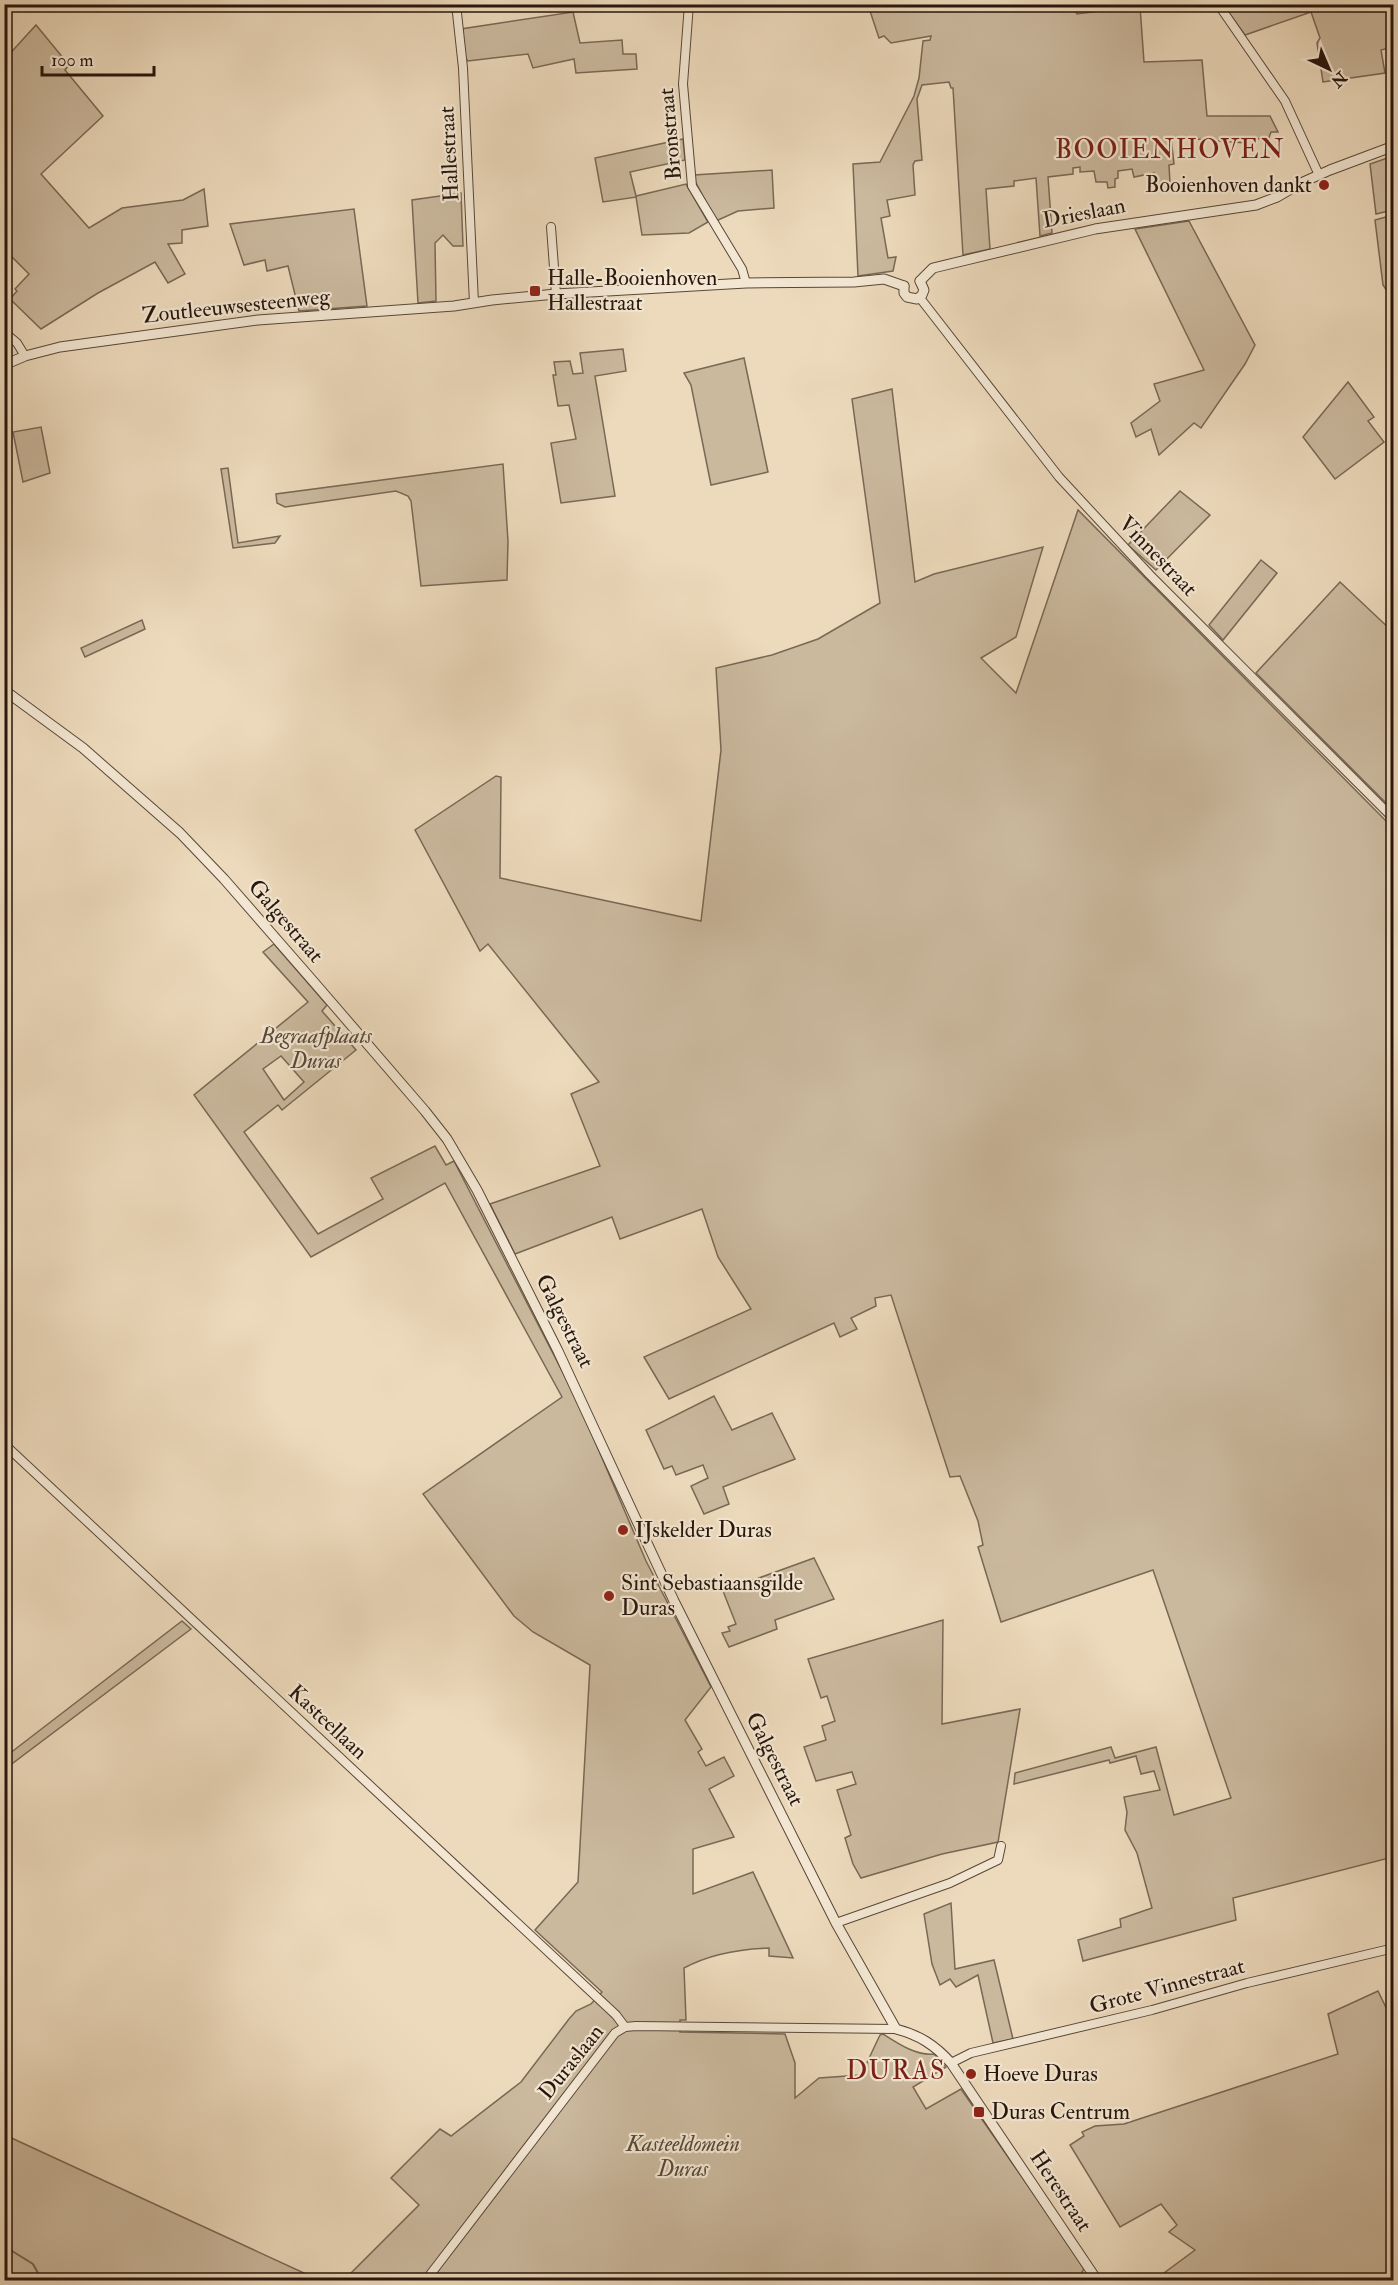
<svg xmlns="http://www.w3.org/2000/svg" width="1398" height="2285" viewBox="0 0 1398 2285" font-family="'IM FELL Double Pica',serif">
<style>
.green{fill:#cbb99e;stroke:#796855;stroke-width:1.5;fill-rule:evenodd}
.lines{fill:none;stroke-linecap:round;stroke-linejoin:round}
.stream{stroke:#766352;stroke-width:2}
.minor-casing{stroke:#584738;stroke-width:10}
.tertiary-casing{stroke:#584738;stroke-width:11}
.minor{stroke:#f3e7d3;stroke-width:8}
.tertiary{stroke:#f3e7d3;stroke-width:9}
.poi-dot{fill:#8f2418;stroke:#f3e7d3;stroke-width:2}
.labels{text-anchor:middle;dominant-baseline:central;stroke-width:4.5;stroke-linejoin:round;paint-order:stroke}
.street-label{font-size:22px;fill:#27160c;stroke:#f3e7d3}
.poi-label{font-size:22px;fill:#27160c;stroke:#f3e7d3;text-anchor:start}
.park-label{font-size:22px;font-style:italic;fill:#584738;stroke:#f3e7d3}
.quarter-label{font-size:26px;letter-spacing:1.5px;fill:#7a1f14;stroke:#f3e7d3}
</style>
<rect width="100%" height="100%" fill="#eddabc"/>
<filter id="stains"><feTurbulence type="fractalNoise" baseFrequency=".00333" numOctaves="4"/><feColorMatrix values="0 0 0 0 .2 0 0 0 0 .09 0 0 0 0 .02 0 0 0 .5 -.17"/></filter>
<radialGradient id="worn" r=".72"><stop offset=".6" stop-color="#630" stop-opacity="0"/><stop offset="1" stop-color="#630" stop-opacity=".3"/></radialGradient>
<!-- green -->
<g class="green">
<polygon points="1374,4 1375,11 1393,7 1393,47 1381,50 1385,73 1323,82 1317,43 1320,38 1311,12 1245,35 1223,5"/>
<polygon points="1059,5 1063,9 1120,5 1120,7 1076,12 1077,14 1140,6 1144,62 1202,60 1207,116 1270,116 1278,132 1271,132 1268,140 1246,137 1245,143 1171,137 1174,164 1169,165 1170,183 1155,185 1154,173 1134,177 1132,169 1118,171 1118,178 1115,179 1115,187 1108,188 1107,182 1096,182 1094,171 1080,172 1080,167 1073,168 1073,174 1048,177 1052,233 1040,236 1036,178 1014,181 1014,186 986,189 990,249 963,255 953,88 951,88 949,82 922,85 917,99 922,160 915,161 913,165 915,195 887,200 890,216 881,218 888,258 896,257 893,271 858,276 853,164 880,162 914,96 919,78 923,41 930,40 931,36 891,43 884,36 879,38 868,5"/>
<polygon points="573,12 580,43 622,40 623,54 636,54 637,69 576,73 574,59 533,68 528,54 468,61 465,58 461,29"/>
<polygon points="36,25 69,65 65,70 103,116 41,174 89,228 122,208 183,200 204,189 208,226 182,230 182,243 168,244 185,274 168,283 155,262 98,293 41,329 10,299 17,291 15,289 29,274 4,249 5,59"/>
<polygon points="683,139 685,160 630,172 636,196 686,184 708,222 689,233 642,235 636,197 603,202 595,158"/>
<polygon points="1393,156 1393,210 1376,214 1370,164"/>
<polygon points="772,170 774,208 738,211 716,221 695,181 694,175"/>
<polygon points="461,193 463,246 453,246 443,235 435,243 436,301 418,303 412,200"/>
<polygon points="354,209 367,306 299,311 288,266 267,271 265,260 244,265 230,224"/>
<polygon points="1393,215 1394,215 1393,300 1383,285 1375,220"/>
<polygon points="1189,221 1255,345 1245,364 1201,428 1194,423 1159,455 1151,429 1136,437 1131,423 1160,401 1154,384 1204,370 1135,229"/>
<polygon points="623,349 626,371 595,376 615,496 561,503 551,443 576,439 569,405 558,406 553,375 556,375 554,362 570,361 573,374 583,373 580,353"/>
<polygon points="744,358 768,472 711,485 691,385 684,373"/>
<polygon points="1348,382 1374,417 1368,421 1384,442 1335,479 1303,437"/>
<polygon points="892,389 915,582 934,574 1043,547 1016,637 981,658 1016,693 1078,510 1393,828 1393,1857 1233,1898 1236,1920 1083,1961 1078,1940 1121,1927 1120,1919 1152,1908 1137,1853 1125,1830 1127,1812 1124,1797 1160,1790 1154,1771 1141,1774 1136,1756 1110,1763 1109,1760 1014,1784 1015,1773 1111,1747 1115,1758 1156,1747 1174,1815 1231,1798 1153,1570 1001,1622 978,1547 983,1545 978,1521 960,1476 950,1477 891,1295 875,1298 876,1306 851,1318 857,1329 840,1337 834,1323 669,1399 644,1357 751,1309 718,1257 702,1209 620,1239 612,1217 515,1254 490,1204 600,1166 571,1094 599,1082 488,944 480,951 415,830 496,776 501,777 500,878 701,921 721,750 716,668 772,655 818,639 880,603 852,399"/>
<polygon points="41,427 50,473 23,482 13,432"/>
<polygon points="503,464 508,541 507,580 421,586 411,501 408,496 396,491 285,507 277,503 276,494"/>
<polygon points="228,468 238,543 280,536 275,543 233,548 221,469"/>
<polygon points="1180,491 1210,515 1156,570 1128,545"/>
<polygon points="1261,560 1277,573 1223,640 1209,625"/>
<polygon points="1340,582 1393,632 1393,810 1256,673"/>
<polygon points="142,620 145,629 85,657 81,648"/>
<path d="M 274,944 L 327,1005 L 322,1011 L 356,1050 L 282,1110 L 278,1105 L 244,1132 L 318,1234 L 383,1199 L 371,1178 L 435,1146 L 446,1165 L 454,1161 L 579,1404 L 646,1561 L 711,1687 L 685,1720 L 702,1749 L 698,1752 L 706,1766 L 724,1757 L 734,1776 L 709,1789 L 734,1837 L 693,1849 L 693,1894 L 753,1872 L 793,1958 L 769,1956 L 769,1948 C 740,1949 710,1954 684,1968 L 686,2020 L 680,2020 L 680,2032 L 785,2034 L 795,2063 L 795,2098 L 819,2078 L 861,2075 L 880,2035 L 883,2034 C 897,2043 916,2056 934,2054 L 946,2067 L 913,2087 L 926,2109 L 961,2089 L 1069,2245 L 1084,2269 L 1082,2272 L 1087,2279 L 1090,2277 L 1093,2280 L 344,2280 L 419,2205 L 391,2178 L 440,2129 L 451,2136 L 521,2082 L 569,2019 L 576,2011 L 591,2004 L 602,1992 L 535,1930 L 578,1882 L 590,1665 L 533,1632 L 514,1616 L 423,1494 L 562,1397 L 445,1183 L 311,1257 L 194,1095 L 308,1002 L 263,952 ZM 281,1056 L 304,1082 L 284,1100 L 263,1069 Z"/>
<polygon points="714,1396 732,1430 772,1413 795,1459 723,1487 729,1504 704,1514 691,1486 708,1478 703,1465 676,1475 672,1466 664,1469 646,1430"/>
<polygon points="814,1558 834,1599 775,1620 777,1629 729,1647 722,1633 730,1631 728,1627 736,1624 723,1591"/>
<polygon points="943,1620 942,1724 1020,1709 998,1842 942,1854 861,1878 853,1864 845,1838 851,1835 837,1790 856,1784 852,1772 816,1781 804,1747 826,1740 822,1726 835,1721 827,1696 821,1698 808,1659"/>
<polygon points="182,1621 191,1629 5,1769 5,1757"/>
<polygon points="951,1903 955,1969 994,1960 1013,2039 993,2043 978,1975 956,1987 950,1979 940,1985 932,1964 924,1914"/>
<polygon points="1378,1991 1393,2022 1393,2280 1162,2280 1160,2276 1195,2250 1169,2232 1177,2225 1161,2204 1120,2227 1070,2145 1084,2136 1082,2132 1095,2126 1124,2124 1338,2054 1328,2014"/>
<polygon points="5,2135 319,2280 5,2280"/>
</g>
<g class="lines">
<!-- stream -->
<polyline class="stream" points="4,2246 33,2264 39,2275 44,2280"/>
<!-- minor casing -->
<g class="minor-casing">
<g id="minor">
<polyline points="456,4 463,68 474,303"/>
<polyline points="689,4 683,84 692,186 742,269 746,283"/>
<polyline points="1218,4 1285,101 1319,175"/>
<polyline points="551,227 556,294"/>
<polyline points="920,298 1059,477 1150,575 1394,819"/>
<polyline points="4,332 17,343 25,356"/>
<polyline points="4,1444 616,2015 625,2027"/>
<polyline points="836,1923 950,1883 998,1860 1001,1846"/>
<polyline points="951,2063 971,2053 1152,2010 1247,1983 1394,1948"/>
<polyline points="426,2280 615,2033 625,2027 636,2026 896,2029"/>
</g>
</g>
<!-- tertiary casing -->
<g class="tertiary-casing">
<g id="tertiary">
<polyline points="920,281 933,268 1095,229 1256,205 1277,197 1301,183 1330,170 1394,146"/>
<polyline points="904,286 904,293 907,297 917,299 922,295 924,290 920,281"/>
<polyline points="4,365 25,356 60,347 258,320 454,306 492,300 556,294 746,283 854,282 884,279 904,286"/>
<path d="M 4,690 L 83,748 L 180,833 L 224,879 L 313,981 L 425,1111 L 447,1139 L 477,1190 L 558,1351 L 674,1601 L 836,1923 L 896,2029 C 919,2035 935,2045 951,2063 L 1097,2280"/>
</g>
</g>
<!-- minor -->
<use href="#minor" class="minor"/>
<!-- tertiary -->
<use href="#tertiary" class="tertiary"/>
</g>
<!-- markers -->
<g class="poi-dot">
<circle cx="1324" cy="185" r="6"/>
<rect x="529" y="285" width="12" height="12" rx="3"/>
<circle cx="623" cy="1530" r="6"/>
<circle cx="609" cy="1596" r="6"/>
<circle cx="971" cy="2074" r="6"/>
<rect x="973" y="2106" width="12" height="12" rx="3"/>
</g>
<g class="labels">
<!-- street labels -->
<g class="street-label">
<text transform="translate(670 134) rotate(-95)">Bronstraat</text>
<text transform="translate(449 154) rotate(-93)">Hallestraat</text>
<text transform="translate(1084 213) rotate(-11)">Drieslaan</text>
<text transform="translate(236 306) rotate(-6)">Zoutleeuwsesteenweg</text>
<text transform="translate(1158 556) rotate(46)">Vinnestraat</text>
<text transform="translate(286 921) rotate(49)">Galgestraat</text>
<text transform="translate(565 1321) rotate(63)">Galgestraat</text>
<text transform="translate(328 1722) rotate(43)">Kasteellaan</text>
<text transform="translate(775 1759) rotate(63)">Galgestraat</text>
<text transform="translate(1167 1986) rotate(-15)">Grote Vinnestraat</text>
<text transform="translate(571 2062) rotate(-51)">Duraslaan</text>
<text transform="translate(1061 2191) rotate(56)">Herestraat</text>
</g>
<!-- poi labels -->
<g class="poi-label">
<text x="1312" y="185" text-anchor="end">Booienhoven dankt</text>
<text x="547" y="278">Halle-Booienhoven<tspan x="547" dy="25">Hallestraat</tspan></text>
<text x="635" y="1530">IJskelder Duras</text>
<text x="621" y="1583">Sint Sebastiaansgilde<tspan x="621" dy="25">Duras</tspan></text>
<text x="983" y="2074">Hoeve Duras</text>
<text x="991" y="2112">Duras Centrum</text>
</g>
<!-- park labels -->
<g class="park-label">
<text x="316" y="1036">Begraafplaats<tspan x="316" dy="25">Duras</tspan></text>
<text x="683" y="2144">Kasteeldomein<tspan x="683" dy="25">Duras</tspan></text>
</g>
<!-- quarter labels -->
<g class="quarter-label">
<text x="1170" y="150">BOOIENHOVEN</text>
<text x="896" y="2071">DURAS</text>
</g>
</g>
<!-- margin -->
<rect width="1398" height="2285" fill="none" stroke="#eddabc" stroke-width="24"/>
<rect x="6" y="6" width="1386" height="2273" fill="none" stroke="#27160c" stroke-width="3"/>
<rect x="12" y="12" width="1374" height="2261" fill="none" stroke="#27160c" stroke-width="1.5"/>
<!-- north arrow -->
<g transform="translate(1329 69) rotate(136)" stroke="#f3e7d3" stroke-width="4.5" paint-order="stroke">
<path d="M0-4.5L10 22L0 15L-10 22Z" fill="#27160c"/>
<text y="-9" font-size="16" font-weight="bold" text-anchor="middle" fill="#27160c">N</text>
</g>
<!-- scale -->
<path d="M42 66v9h112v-9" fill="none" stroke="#27160c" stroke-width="3"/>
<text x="51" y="66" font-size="18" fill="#27160c" stroke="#f3e7d3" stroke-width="4.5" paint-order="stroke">100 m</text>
<rect width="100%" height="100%" filter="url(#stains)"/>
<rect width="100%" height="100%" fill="url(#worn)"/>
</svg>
